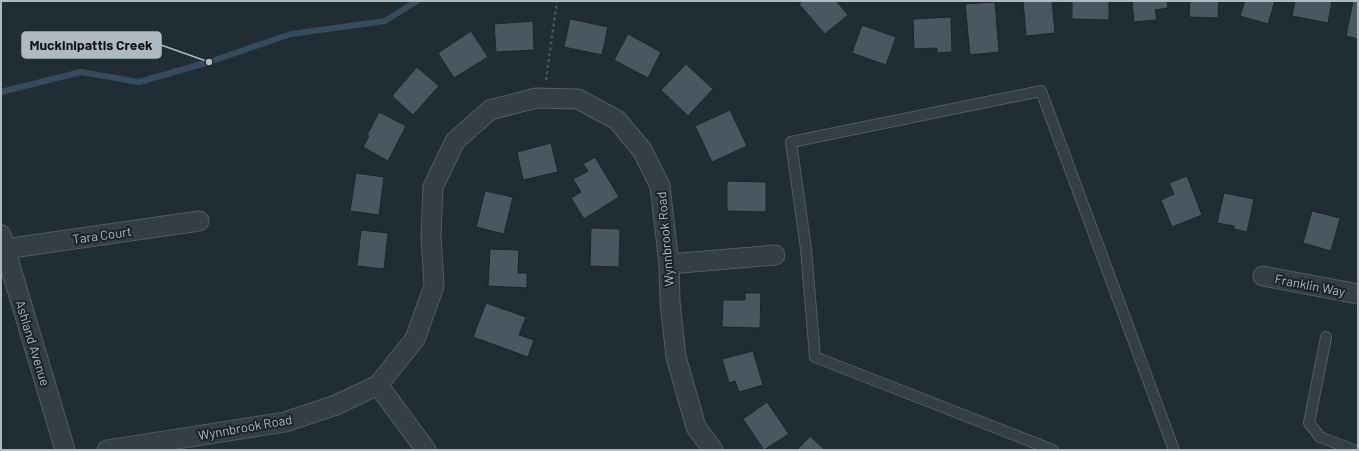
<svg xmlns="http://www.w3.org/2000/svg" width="1359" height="451" viewBox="0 0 1359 451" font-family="Barlow,sans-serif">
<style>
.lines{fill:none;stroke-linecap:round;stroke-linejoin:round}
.stream{stroke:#364b5b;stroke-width:6}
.building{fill:#495760;stroke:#1c252c}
.lane-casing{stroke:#525c63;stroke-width:12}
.street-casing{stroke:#525c63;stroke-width:21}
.path{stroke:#445756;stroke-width:2.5;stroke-dasharray:3 3;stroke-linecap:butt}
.lane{stroke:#343e45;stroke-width:10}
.street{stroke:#343e45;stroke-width:19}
.labels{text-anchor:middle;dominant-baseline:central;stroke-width:4;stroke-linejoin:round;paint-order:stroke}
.street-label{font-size:13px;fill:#aeb9c2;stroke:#1a232a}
.leader{fill:none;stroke:#aeb9c2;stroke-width:1.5}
.callout-dot{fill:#aeb9c2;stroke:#1a232a;stroke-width:1.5}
.callout{fill:#aeb9c2;stroke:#aeb9c2;stroke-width:1.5}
.callout-label{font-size:14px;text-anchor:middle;font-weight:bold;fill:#111}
</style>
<rect width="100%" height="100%" fill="#212d35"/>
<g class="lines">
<!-- stream -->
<polyline class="stream" points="1,92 81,72 139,82 209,62 291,34 385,21 417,1"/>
</g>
<!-- building -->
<g class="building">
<polygon points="803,1 836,1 848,15 825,34 799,4"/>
<polygon points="1023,1 1052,1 1055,33 1026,36"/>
<polygon points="1072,1 1109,1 1109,20 1072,19"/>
<polygon points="1132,1 1167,1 1168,8 1155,10 1157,20 1134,22"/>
<polygon points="1190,1 1219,1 1218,18 1189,17"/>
<polygon points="1245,1 1275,1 1268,24 1240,16"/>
<polygon points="1295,1 1332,1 1328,23 1292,16"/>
<polygon points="1353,1 1358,1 1358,39 1346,36"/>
<polygon points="995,2 999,52 970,55 965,4"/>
<polygon points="951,17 952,52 937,53 937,48 914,49 913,19"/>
<polygon points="570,19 608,27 602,55 564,47"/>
<polygon points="533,21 534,50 496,52 494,24"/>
<polygon points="862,25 896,37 886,65 852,53"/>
<polygon points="471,31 488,57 454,78 438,53"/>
<polygon points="628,34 661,52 648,78 614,60"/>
<polygon points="686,64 713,89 688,116 661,90"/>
<polygon points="417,67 439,86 413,115 392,96"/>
<polygon points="730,110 747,146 712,162 695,126"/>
<polygon points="379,112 406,126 388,161 363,147 369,136 367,135"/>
<polygon points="551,143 558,172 523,180 517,152"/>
<polygon points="595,157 619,197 584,219 571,198 581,192 573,179 588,171 583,164"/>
<polygon points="356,173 384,177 379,215 350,211"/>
<polygon points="1187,176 1202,215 1172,227 1161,200 1174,194 1169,183"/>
<polygon points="727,181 766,182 766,212 727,211"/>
<polygon points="485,191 513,197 504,234 476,227"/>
<polygon points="1224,193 1254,199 1247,232 1234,229 1234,226 1217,223"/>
<polygon points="1312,211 1340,218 1331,251 1303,243"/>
<polygon points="591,228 620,229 619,267 590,266"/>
<polygon points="361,230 388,233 384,269 357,266"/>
<polygon points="490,249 519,250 518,273 527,273 527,288 488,286"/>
<polygon points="745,293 761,293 760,328 722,327 723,300 745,300"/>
<polygon points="486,303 526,317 519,335 534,340 528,357 473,337"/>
<polygon points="753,351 763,385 739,392 735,381 729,383 722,359"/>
<polygon points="767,402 789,434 764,450 743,419"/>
<polygon points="810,436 825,450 797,450"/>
</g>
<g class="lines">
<!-- lane casing -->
<g class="lane-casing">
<g id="lane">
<polyline points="1326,337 1309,423 1320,437 1354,450"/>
<polyline points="1053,450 815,357 806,249 791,142 1041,91 1174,450"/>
</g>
</g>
<!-- street casing -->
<g class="street-casing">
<g id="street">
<polyline points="1,235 65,450"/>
<polyline points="5,249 199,221"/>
<polyline points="669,264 775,255"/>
<polyline points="1263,276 1358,294"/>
<polyline points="378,385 426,450"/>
<polyline points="107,450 285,422 336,405 378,385 415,339 434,286 431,236 433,187 455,141 490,110 536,98 578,99 617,120 642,150 660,186 669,264 670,302 676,357 696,427 713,450"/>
</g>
</g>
<!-- path -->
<polyline class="path" points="546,80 557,1"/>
<!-- lane -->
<use href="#lane" class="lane"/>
<!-- street -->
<use href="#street" class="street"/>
</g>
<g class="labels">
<!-- street labels -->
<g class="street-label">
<text transform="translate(102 235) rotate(-8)">Tara Court</text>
<text transform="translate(665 239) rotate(-95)">Wynnbrook Road</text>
<text transform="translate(1310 285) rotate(11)">Franklin Way</text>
<text transform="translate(33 343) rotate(73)">Ashland Avenue</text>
<text transform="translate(245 427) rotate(-10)">Wynnbrook Road</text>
</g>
</g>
<!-- callouts -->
<path class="leader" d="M209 62L161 45"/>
<circle class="callout-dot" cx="209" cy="62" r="4"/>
<rect class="callout" x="22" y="32" width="139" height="26" rx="4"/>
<g class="callout-label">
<text x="91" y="50">Muckinipattis Creek</text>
</g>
<!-- border -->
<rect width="1359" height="451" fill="none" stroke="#aeb9c2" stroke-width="4"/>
</svg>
